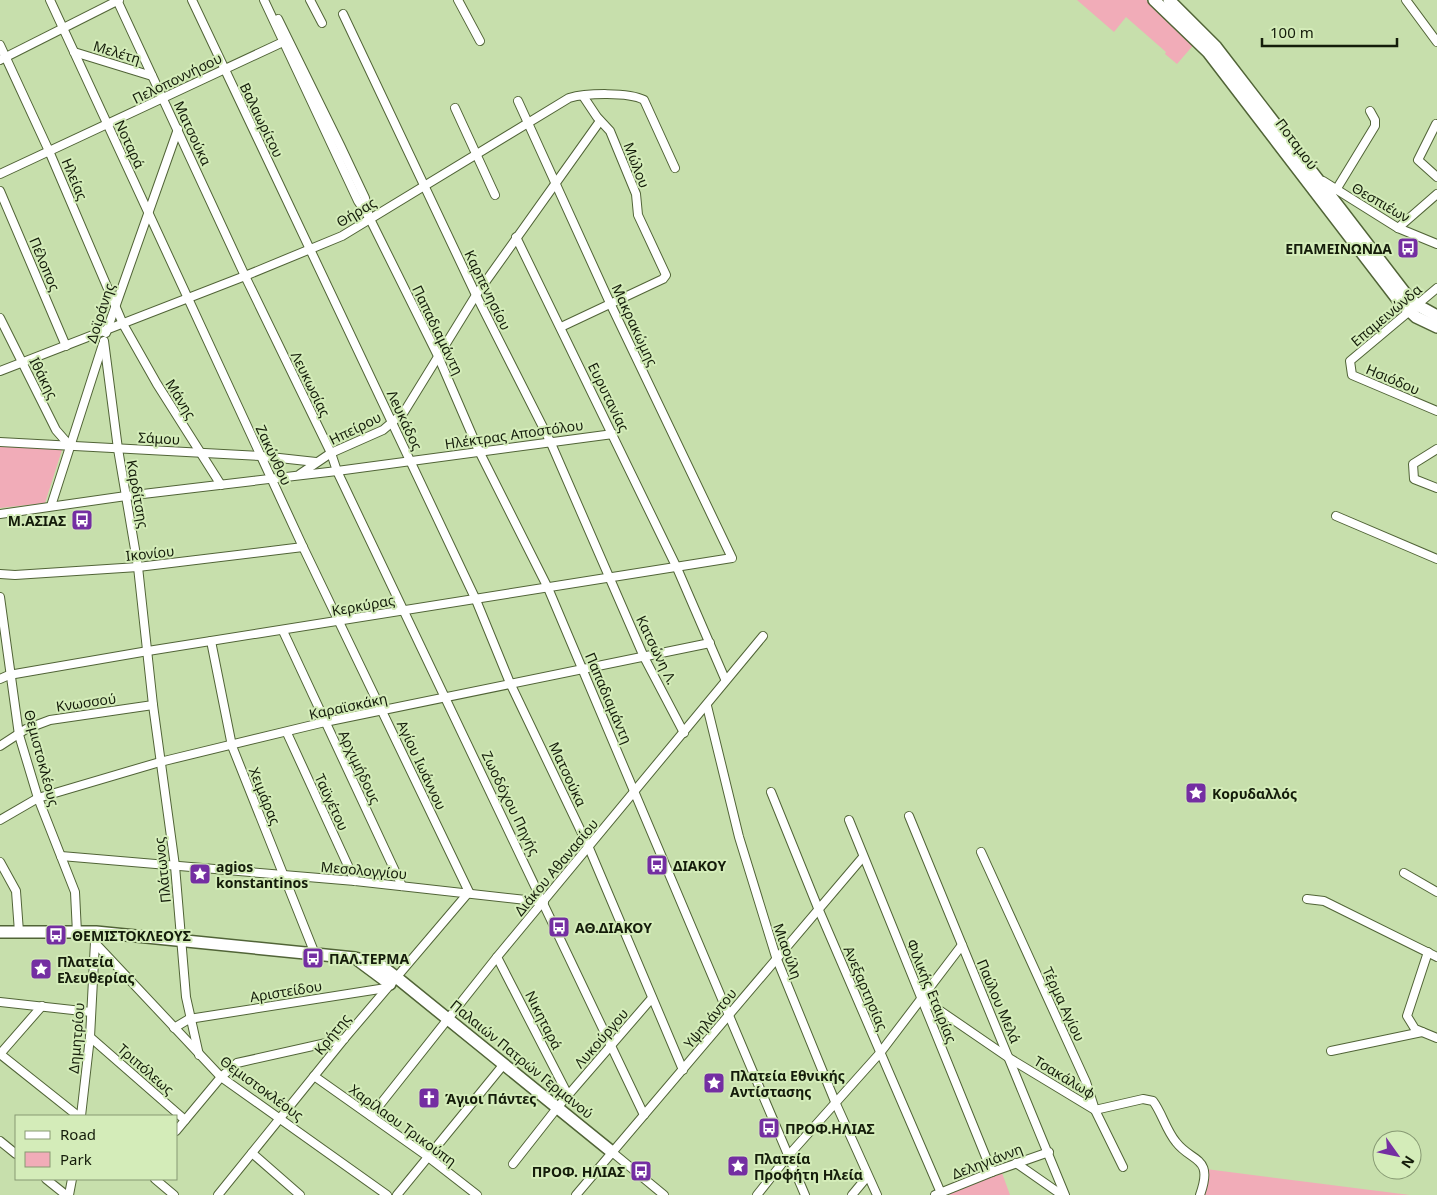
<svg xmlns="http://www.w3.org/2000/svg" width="1437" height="1195" viewBox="0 0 1437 1195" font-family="'Noto Sans',sans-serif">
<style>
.green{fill:#f1acb8}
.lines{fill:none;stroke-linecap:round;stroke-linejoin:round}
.street-casing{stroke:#516437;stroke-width:10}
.secondary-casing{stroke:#516437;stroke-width:14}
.street{stroke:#fff;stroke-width:8}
.secondary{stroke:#fff;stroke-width:11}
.labels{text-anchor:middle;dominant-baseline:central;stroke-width:4;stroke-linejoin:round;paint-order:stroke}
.street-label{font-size:14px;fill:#141c0a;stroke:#d4ecb9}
.poi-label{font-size:14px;font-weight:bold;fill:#141c0a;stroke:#d4ecb9;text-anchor:start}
</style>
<rect width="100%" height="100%" fill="#c7dfac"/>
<!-- green -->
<g class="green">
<polygon points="1077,0 1146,0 1196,42 1177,64 1165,54 1166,52 1126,17 1114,32"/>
<polygon points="6,445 62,450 45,503 0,508 0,447"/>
<polygon points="1206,1169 1410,1195 1204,1195"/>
<polygon points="1002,1173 1010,1195 950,1195 949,1193"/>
</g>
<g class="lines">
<!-- street casing -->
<g class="street-casing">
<g id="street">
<polyline points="50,0 303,547 469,892"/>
<polyline points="117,0 245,276 331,453 337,471 644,1115"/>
<polyline points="192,0 476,600 510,683 589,848 683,1070"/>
<polyline points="264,0 358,201 370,219 438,356 479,451 548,588 805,1195"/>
<polyline points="310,0 322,23"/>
<polyline points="458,0 480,41"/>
<polyline points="1406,0 1437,42"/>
<polyline points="343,14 476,295 550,441 644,657 684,733"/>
<polyline points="278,19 340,145 365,198 368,212"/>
<polyline points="0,45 49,151 123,324 157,384 221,485"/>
<polyline points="74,52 152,76"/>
<polyline points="0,60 119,0"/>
<polyline points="455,108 495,195"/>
<polyline points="1436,124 1418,160 1437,177"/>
<polyline points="0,174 283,42"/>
<polyline points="1323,181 1398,228 1437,244"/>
<polyline points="1336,190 1375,126 1375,120 1370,111"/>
<polyline points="0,191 66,346"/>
<polyline points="1398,228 1437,194"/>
<polyline points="516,237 677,568 725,679"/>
<polyline points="1437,288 1350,361 1352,375 1437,411"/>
<polyline points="0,318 56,430 70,446"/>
<polyline points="561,327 663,279 666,275 638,215 636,194 610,131 597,117 583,96"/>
<polyline points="106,333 178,129"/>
<polyline points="104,341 118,449 138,567 153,705 175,866 186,997 199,1055"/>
<path d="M 0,371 L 245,276 L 342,236 L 569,98 C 586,93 629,92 644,100 L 675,168"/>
<polyline points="0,442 261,456 316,462"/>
<polyline points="1437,449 1413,464 1414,479 1437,488"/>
<polyline points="300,474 331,453 383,430 404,412 476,295 600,121"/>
<polyline points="51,506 103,344"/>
<polyline points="0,514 126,496 337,471 613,434"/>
<polyline points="1336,516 1437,559"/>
<polyline points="0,574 15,575 138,567 303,547"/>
<polyline points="0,597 19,735 38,798 75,892 77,933"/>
<polyline points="283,631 402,886"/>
<polyline points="211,641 232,746 315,954"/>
<polyline points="0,679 9,675 148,651 732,558 610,303 518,101"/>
<polyline points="707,706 739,837 776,957 836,1104 877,1195"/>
<polyline points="287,733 355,881"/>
<polyline points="0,746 26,729 50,720 153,705"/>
<polyline points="771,792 818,908 941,1193"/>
<polyline points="909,816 1065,1195"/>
<polyline points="0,820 38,798 160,762 325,722 710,643"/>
<polyline points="849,820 992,1172"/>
<polyline points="981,852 1086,1082 1095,1110 1123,1167"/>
<polyline points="61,856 355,881 544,902"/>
<polyline points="0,862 16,891 19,932"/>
<polyline points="1404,873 1437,892"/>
<polyline points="1307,899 1324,901 1437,957"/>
<polyline points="95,943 221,1077 387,1195"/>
<polyline points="1428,952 1407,1016 1415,1029 1437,1038"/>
<polyline points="497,957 568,1095"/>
<path d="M 923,999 L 1009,1058 L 1095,1110 L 1143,1099 L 1153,1101 C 1162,1113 1166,1130 1176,1142 C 1192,1163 1214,1156 1200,1195"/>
<polyline points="0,1002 91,1012"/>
<polyline points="174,1028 189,1019 386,988"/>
<polyline points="90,1037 185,1120"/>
<polyline points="1331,1051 1422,1032"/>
<polyline points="0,1054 78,1116"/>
<polyline points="0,1054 42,1006"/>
<polyline points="314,1076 427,1156 477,1195"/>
<polyline points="81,1116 90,1037 95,942"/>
<polyline points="371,1116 497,957 763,636"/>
<polyline points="176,1131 221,1077 237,1063 344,1039"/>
<polyline points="0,1141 16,1154"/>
<polyline points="612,1152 664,1195"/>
<polyline points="252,1153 300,1195"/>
<polyline points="1016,1163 1062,1195"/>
<polyline points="513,1164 557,1108 652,998"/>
<polyline points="46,1179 66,1195"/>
<polyline points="155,1179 174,1195"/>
<polyline points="69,1195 72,1179"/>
<polyline points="218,1195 344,1039 469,892"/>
<polyline points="397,1195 504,1064"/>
<polyline points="576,1195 863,857"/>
<polyline points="757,1195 788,1156 880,1053 962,945"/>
<polyline points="852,1195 867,1177"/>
<polyline points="935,1195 992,1172 1049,1152"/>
</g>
</g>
<!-- secondary casing -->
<g class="secondary-casing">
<g id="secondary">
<polyline points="1154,0 1208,52 1398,300 1416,317 1437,327"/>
<polyline points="1169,0 1216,47 1405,293 1417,305 1437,316"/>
<polyline points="0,932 96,932 355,958 379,964 396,977 612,1152"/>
<polyline points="359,961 390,984"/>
</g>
</g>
<!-- street -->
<use href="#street" class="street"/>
<!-- secondary -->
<use href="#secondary" class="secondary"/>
</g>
<!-- icons -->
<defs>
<g id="bus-square" transform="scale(1.125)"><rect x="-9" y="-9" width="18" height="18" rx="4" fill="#742ea2" stroke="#d4ecb9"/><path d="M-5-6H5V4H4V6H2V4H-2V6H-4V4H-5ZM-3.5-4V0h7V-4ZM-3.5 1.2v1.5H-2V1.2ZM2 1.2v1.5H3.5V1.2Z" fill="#fff"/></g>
<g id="sight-square" transform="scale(1.125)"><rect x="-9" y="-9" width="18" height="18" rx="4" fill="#742ea2" stroke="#d4ecb9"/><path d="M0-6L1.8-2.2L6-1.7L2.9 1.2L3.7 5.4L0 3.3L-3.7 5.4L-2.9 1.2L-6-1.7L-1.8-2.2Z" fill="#fff"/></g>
<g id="church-square" transform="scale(1.125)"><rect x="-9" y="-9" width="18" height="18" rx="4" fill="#742ea2" stroke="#d4ecb9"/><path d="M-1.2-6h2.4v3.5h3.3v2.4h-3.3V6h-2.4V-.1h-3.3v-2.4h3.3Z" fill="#fff"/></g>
</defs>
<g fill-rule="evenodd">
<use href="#bus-square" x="1408" y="248"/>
<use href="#bus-square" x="82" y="520"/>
<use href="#sight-square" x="1196" y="793"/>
<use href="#bus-square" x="657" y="865"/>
<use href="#sight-square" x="200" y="874"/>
<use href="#bus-square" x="559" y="927"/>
<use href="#bus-square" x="56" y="935"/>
<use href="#bus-square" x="313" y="958"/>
<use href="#sight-square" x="41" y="969"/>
<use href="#sight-square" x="714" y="1083"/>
<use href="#church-square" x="429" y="1098"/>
<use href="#bus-square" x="769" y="1128"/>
<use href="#sight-square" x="738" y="1166"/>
<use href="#bus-square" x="641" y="1171"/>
</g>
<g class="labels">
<!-- street labels -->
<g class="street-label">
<text transform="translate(117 52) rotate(17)">Μελέτη</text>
<text transform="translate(177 78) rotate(-26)">Πελοποννήσου</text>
<text transform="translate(262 120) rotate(64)">Βαλαωρίτου</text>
<text transform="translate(193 133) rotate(65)">Ματσούκα</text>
<text transform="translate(130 144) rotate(65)">Νοταρά</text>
<text transform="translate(1297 144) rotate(53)">Ποταμού</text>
<text transform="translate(637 165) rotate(69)">Μώλου</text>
<text transform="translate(75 179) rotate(67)">Ηλείας</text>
<text transform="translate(1381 202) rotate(30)">Θεσπιέων</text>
<text transform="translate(356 212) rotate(-31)">Θήρας</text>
<text transform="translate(45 264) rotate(67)">Πέλοπος</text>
<text transform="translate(488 290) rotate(64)">Καρπενησίου</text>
<text transform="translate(100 313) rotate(-72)">Δοϊράνης</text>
<text transform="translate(1386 315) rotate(-40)">Επαμεινώνδα</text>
<text transform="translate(635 325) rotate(65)">Μακρακώμης</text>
<text transform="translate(438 330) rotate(64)">Παπαδιαμάντη</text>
<text transform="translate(44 378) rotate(63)">Ιθάκης</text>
<text transform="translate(1393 379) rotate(23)">Ησιόδου</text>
<text transform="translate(311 384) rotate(64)">Λευκωσίας</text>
<text transform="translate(609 397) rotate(64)">Ευρυτανίας</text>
<text transform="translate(181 399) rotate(58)">Μάνης</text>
<text transform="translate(405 420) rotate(65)">Λeυκάδος</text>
<text transform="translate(355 428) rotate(-26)">Ηπείρου</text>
<text transform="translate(514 434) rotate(-8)">Ηλέκτρας Αποστόλου</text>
<text transform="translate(159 438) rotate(3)">Σάμου</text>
<text transform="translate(274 455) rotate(65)">Ζακύνθου</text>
<text transform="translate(138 494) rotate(80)">Καρδίτσης</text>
<text transform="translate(150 553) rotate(-6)">Ικονίου</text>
<text transform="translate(363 605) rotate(-10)">Κερκύρας</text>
<text transform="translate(657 650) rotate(64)">Κατσώνη Λ.</text>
<text transform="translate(609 698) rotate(67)">Παπαδιαμάντη</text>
<text transform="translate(86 702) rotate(-8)">Κνωσσού</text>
<text transform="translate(348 706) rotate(-12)">Καραϊσκάκη</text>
<text transform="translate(42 758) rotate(75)">Θεμιστοκλέους</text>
<text transform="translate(422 765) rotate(65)">Αγίου Ιωάννου</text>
<text transform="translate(360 767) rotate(65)">Αρχιμήδους</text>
<text transform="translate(568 774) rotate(65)">Ματσούκα</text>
<text transform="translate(265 796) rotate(68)">Χειμάρας</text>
<text transform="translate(332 802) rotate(65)">Ταϋγέτου</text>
<text transform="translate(511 803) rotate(64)">Ζωοδόχου Πηγής</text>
<text transform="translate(556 867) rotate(-50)">Διάκου Αθανασίου</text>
<text transform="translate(162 870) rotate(-96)">Πλάτωνος</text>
<text transform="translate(364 870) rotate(5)">Μεσολογγίου</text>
<text transform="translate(788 951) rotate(70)">Μιαούλη</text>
<text transform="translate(866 988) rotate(67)">Ανεξαρτησίας</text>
<text transform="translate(286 991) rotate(-9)">Αριστείδου</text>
<text transform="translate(932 991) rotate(68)">Φιλικής Εταιρίας</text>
<text transform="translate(999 1001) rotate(67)">Παύλου Μελά</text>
<text transform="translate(1064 1004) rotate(65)">Τέρμα Αγίου</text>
<text transform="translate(710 1018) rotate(-50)">Υψηλάντου</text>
<text transform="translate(544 1020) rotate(63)">Νικηταρά</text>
<text transform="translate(332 1034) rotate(-51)">Κρήτης</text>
<text transform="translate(76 1038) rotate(-85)">Δημητρίου</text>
<text transform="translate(601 1038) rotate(-49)">Λυκούργου</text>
<text transform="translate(522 1059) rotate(39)">Παλαιών Πατρών Γερμανού</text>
<text transform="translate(146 1069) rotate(41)">Τριπόλεως</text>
<text transform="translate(1065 1077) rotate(31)">Τσακάλωφ</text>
<text transform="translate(262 1088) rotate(36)">Θεμιστοκλέους</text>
<text transform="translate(403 1125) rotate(36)">Χαρίλαου Τρικούπη</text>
<text transform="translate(987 1161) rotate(-21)">Δεληγιάννη</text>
</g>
<!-- poi labels -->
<g class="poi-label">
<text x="1392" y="248" text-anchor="end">ΕΠΑΜΕΙΝΩΝΔΑ</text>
<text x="66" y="520" text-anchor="end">Μ.ΑΣΙΑΣ</text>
<text x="1212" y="793">Κορυδαλλός</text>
<text x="673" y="865">ΔΙΑΚΟΥ</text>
<text x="216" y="866">agios<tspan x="216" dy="16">konstantinos</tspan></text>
<text x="575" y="927">ΑΘ.ΔΙΑΚΟΥ</text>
<text x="72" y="935">ΘΕΜΙΣΤΟΚΛΕΟΥΣ</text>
<text x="329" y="958">ΠΑΛ.ΤΕΡΜΑ</text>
<text x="57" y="961">Πλατεία<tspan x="57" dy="16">Ελευθερίας</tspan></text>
<text x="730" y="1075">Πλατεία Εθνικής<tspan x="730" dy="16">Αντίστασης</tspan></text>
<text x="445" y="1098">Άγιοι Πάντες</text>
<text x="785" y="1128">ΠΡΟΦ.ΗΛΙΑΣ</text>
<text x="754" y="1158">Πλατεία<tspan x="754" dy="16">Προφήτη Ηλεία</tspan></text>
<text x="625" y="1171" text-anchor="end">ΠΡΟΦ. ΗΛΙΑΣ</text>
</g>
</g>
<!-- legend -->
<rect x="15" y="1115" width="162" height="65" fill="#d4ecb9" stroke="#879973"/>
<rect x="25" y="1131" width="25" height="8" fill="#ffffff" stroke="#879973"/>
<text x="60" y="1140" font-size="15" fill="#141c0a">Road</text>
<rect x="25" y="1152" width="25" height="15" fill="#f1acb8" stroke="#879973"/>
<text x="60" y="1165" font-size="15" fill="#141c0a">Park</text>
<!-- north arrow -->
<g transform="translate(1397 1155) rotate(123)"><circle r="24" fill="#d4ecb9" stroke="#879973"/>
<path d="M0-4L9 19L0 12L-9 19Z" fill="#742ea2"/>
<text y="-8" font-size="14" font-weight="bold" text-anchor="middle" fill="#141c0a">N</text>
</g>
<!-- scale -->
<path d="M1262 38v8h135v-8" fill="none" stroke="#141c0a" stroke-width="2.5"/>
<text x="1270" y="38" font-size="15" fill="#141c0a" stroke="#d4ecb9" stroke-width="4" paint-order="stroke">100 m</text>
</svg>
